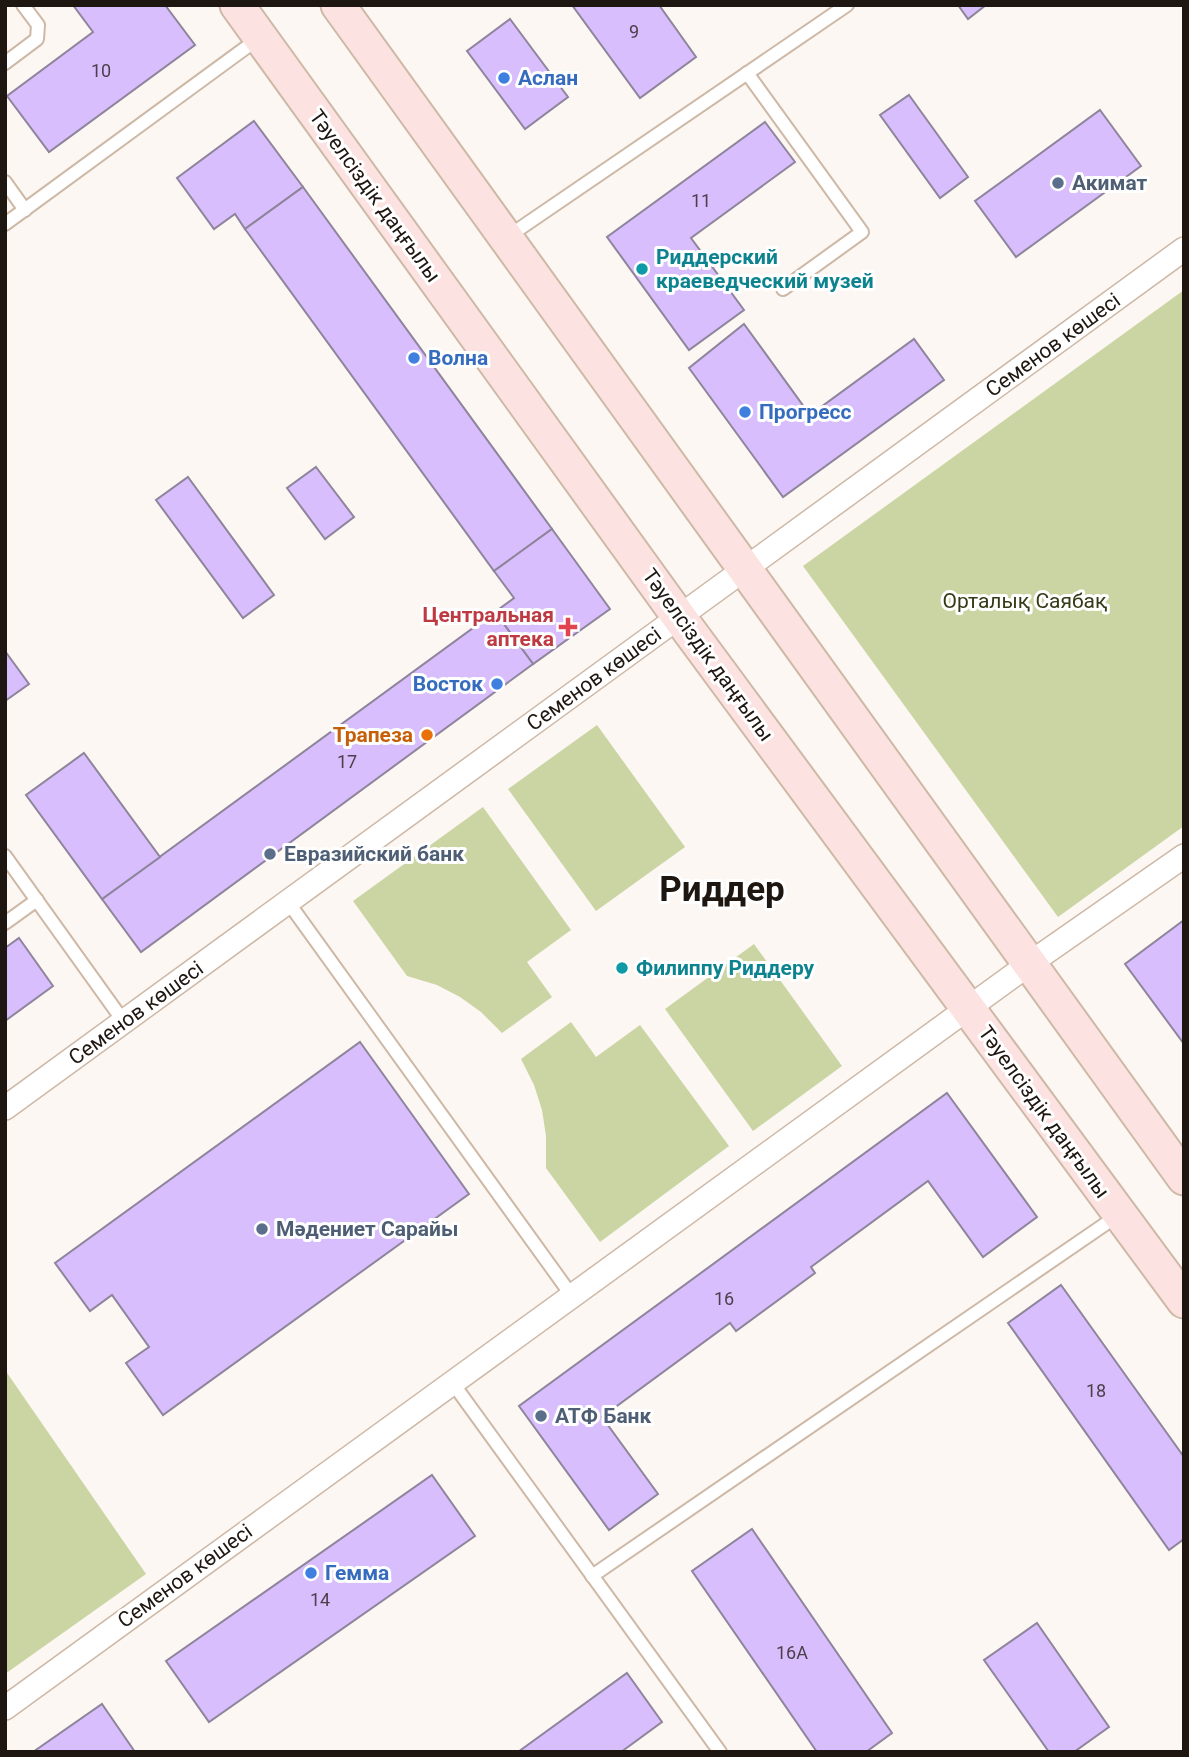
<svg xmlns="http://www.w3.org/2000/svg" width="1189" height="1757" viewBox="0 0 1189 1757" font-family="Roboto,sans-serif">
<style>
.green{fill:#cbd5a3}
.building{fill:#d8befc;stroke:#8e849b;stroke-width:2}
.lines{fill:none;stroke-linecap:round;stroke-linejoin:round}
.lane-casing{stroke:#ceb8a6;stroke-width:16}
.street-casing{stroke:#ceb8a6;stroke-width:26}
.secondary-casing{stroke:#ceb8a6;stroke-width:37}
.lane{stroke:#fff;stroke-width:12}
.street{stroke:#fff;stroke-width:23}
.secondary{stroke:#fce3e2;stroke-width:33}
.shop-dot{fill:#3f7fe0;stroke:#fff;stroke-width:2.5}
.service-dot{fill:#5c6f8a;stroke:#fff;stroke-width:2.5}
.culture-dot{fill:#0f9aa8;stroke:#fff;stroke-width:2.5}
.health-dot{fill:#e0444e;stroke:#fff;stroke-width:2.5}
.food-dot{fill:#e8710a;stroke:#fff;stroke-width:2.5}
.labels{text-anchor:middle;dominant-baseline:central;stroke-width:6;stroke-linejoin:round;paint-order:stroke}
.number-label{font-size:18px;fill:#4c404b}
.shop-label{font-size:21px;font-weight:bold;fill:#366cbe;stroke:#fff;text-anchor:start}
.service-label{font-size:21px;font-weight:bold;fill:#4e5e75;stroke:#fff;text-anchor:start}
.street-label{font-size:21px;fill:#1e1610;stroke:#fff}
.culture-label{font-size:21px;font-weight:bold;fill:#0d838f;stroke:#fff;text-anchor:start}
.park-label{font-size:21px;fill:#353b16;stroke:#fff}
.health-label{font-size:21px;font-weight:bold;fill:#be3a42;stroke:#fff;text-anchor:end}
.food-label{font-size:21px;font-weight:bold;fill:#c56008;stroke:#fff;text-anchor:end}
.town-label{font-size:35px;font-weight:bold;fill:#1e1610;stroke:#fff}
</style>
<rect width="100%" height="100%" fill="#fcf7f3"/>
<!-- green -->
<g class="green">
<polygon points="1184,290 1184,826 1058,917 803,566"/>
<polygon points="597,725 685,847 596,911 508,789"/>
<polygon points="483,807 571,930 527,962 552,997 502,1033 481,1012 460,997 437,985 407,976 353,901"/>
<polygon points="754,944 842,1066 753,1131 665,1009"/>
<polygon points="571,1022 596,1057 640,1025 729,1146 600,1242 546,1168 546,1136 542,1110 534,1085 521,1059"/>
<polygon points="5,1370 146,1574 5,1674"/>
</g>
<!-- building -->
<g class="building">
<polygon points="73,5 165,5 195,45 49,152 7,96 93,32"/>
<polygon points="572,5 659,5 696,57 640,98"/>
<polygon points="958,5 986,5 968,19"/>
<polygon points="510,19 568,97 525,129 467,51"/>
<polygon points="909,95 968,177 940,198 880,115"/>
<polygon points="1100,110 1141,166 1016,257 975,201"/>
<polygon points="254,121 303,187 245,229 235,214 214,229 177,178"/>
<polygon points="765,122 795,162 691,238 744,310 689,350 607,237"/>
<polygon points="303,187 552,529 494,571 245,229"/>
<polygon points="744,324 810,415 914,339 944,380 783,497 689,368"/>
<polygon points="316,467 354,517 325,539 287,488"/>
<polygon points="188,477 274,595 243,618 156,500"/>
<polygon points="552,529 610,609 533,664 495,612 514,598 494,571"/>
<polygon points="495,612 533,664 141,952 102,899"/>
<polygon points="5,651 29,684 5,701"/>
<polygon points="84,753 160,857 102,899 26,795"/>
<polygon points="1184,920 1184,1044 1125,964"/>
<polygon points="19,938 53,986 5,1021 5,948"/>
<polygon points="360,1042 469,1194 163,1415 126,1363 149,1347 112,1295 90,1311 55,1263"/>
<polygon points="947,1093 1037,1217 983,1257 928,1181 811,1267 815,1273 736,1331 730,1323 602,1417 658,1494 609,1530 519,1406"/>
<polygon points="1061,1285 1184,1457 1184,1539 1169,1550 1008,1323"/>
<polygon points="432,1475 475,1536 209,1722 166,1661"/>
<polygon points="752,1529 892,1733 866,1752 817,1752 692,1571"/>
<polygon points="1037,1623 1109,1727 1074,1752 1049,1752 984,1660"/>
<polygon points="627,1673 662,1722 621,1752 518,1752"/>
<polygon points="102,1704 135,1752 33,1752"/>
</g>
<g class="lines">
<!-- lane casing -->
<g class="lane-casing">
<g id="lane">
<polyline points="5,63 37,39 38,25 23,5"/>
<polyline points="747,73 862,232 783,289"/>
<polyline points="5,182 25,210"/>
<polyline points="5,224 259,38"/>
<polyline points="506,238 847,5"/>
<polyline points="5,856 124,1022"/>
<polyline points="288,902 572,1296"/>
<polyline points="5,923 37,900"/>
<polyline points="452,1382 720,1752"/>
<polyline points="592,1576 1117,1216"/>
</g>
</g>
<!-- street casing -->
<g class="street-casing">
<g id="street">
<polyline points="5,1108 1184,249"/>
<polyline points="5,1708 1029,964 1184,856"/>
</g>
</g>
<!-- secondary casing -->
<g class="secondary-casing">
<g id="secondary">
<polyline points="237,5 679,617 1184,1301"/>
<polyline points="338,5 1184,1178"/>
</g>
</g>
<!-- lane -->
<use href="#lane" class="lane"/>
<!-- street -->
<use href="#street" class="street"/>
<!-- secondary -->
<use href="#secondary" class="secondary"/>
</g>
<!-- markers -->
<g class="shop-dot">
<circle cx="504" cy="78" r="7"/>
<circle cx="414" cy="358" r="7"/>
<circle cx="745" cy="412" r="7"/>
<circle cx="497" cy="684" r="7"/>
<circle cx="311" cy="1573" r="7"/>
</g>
<g class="service-dot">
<circle cx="1058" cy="183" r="7"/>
<circle cx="270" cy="854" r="7"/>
<circle cx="262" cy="1229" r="7"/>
<circle cx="541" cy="1416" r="7"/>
</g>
<g class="culture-dot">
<circle cx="642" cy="269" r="7"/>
<circle cx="622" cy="968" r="7"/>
</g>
<path class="health-dot" d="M564.5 616.5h7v7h7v7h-7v7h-7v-7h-7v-7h7z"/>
<circle class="food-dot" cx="427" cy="735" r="7"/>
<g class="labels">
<!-- number labels -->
<g class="number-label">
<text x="634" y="31">9</text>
<text x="101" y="70">10</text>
<text x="701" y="200">11</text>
<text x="347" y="761">17</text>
<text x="724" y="1298">16</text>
<text x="1096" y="1390">18</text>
<text x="320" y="1599">14</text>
<text x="792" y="1652">16А</text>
</g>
<!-- shop labels -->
<g class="shop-label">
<text x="518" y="78">Аслан</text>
<text x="428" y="358">Волна</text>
<text x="759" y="412">Прогресс</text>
<text x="483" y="684" text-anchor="end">Восток</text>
<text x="325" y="1573">Гемма</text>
</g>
<!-- service labels -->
<g class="service-label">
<text x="1072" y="183">Акимат</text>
<text x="284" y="854">Евразийский банк</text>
<text x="276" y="1229">Мәдениет Сарайы</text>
<text x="555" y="1416">АТФ Банк</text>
</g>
<!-- street labels -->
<g class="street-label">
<text transform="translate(375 196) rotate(54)">Тәуелсіздік даңғылы</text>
<text transform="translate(1053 345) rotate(-36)">Семенов көшесі</text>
<text transform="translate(708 655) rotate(54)">Тәуелсіздік даңғылы</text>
<text transform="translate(594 679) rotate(-36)">Семенов көшесі</text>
<text transform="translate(136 1013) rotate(-36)">Семенов көшесі</text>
<text transform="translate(1044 1112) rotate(54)">Тәуелсіздік даңғылы</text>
<text transform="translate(185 1576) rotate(-36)">Семенов көшесі</text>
</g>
<!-- culture labels -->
<g class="culture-label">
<text x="656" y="257">Риддерский<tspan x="656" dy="24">краеведческий музей</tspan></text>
<text x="636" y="968">Филиппу Риддеру</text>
</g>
<!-- park labels -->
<g class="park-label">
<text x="1025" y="601">Орталық Саябақ</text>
</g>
<!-- health labels -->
<g class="health-label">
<text x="554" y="615">Центральная<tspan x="554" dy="24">аптека</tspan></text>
</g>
<!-- food labels -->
<g class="food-label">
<text x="413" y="735">Трапеза</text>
</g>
<!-- town labels -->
<g class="town-label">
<text x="722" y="889">Риддер</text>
</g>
</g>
<!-- border -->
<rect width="1189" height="1757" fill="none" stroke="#1e1610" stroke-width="14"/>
</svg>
